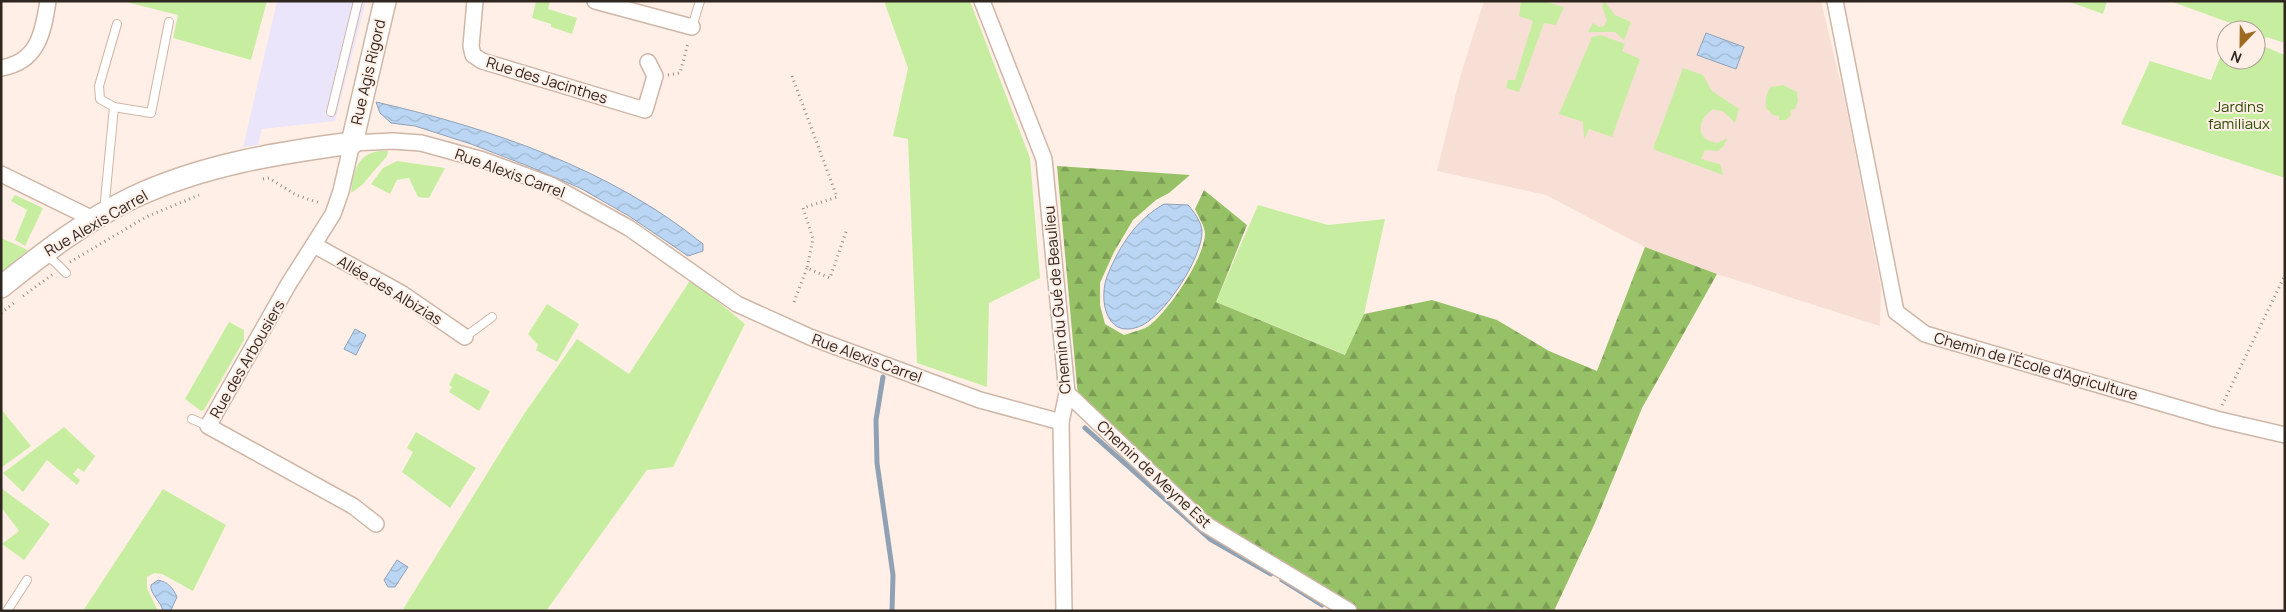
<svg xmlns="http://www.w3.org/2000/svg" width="2286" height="612" viewBox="0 0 2286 612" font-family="Manrope,sans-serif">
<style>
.commercial{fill:#f8dfd6}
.industrial{fill:#ebe5fb}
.green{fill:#c7eea0}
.forest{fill:url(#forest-firs)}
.water{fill:url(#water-waves);stroke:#90a1b4}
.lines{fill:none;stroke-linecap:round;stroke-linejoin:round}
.stream{stroke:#90a1b4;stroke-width:5}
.lane-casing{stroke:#cfb6a7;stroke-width:10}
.street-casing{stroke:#cfb6a7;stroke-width:18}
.secondary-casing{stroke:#cfb6a7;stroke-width:24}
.path{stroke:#9b8e87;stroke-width:3;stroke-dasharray:1 4;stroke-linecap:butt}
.lane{stroke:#fff;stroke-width:8}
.street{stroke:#fff;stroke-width:15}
.secondary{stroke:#fff;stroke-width:21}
.labels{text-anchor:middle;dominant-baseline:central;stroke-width:4;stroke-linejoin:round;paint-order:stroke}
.street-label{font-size:15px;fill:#2f2620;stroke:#ffefe6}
.park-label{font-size:15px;fill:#304a07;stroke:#ffefe6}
</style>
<defs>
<pattern id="forest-firs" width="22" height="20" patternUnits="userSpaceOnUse" patternTransform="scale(1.25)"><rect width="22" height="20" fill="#96c166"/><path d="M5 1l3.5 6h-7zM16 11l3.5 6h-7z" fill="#7b9d54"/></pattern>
<pattern id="water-waves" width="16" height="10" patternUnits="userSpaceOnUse" patternTransform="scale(1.25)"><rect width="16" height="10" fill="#bad6f4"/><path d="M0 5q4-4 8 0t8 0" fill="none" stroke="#a0b8d1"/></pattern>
</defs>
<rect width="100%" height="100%" fill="#ffefe6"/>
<!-- commercial -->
<polygon class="commercial" points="1484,1 1821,1 1845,101 1881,288 1880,326 1717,274 1645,247 1546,195 1437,171 1460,77"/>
<!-- industrial -->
<polygon class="industrial" points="277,1 366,1 335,121 262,129 258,145 243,147"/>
<!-- green -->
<g class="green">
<polygon points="122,1 267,1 251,60 173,38 178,15"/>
<polygon points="536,1 550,1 548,9 577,18 572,34 551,27 551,24 532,18"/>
<polygon points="884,1 970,1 1030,158 1040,278 989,303 987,387 917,363 908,139 893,136 908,68"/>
<polygon points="1521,1 1543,1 1564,7 1556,25 1544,23 1519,92 1506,88 1508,80 1515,80 1533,21 1519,16"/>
<polygon points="1604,1 1615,15 1631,22 1624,40 1615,32 1588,32 1593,23 1599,27 1604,26 1607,21 1602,6"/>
<polygon points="2067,1 2107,1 2103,14"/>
<polygon points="2170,1 2285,1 2285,43 2266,37 2263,46 2285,55 2285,178 2121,124 2150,61 2211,80 2226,43 2226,60 2256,60 2256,30 2231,30 2233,24"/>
<polygon points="1601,35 1625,44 1622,51 1640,59 1612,137 1589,129 1584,139 1583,122 1559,114 1592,37"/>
<path d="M 1683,68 L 1703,75 L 1712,91 L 1739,109 L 1735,123 L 1724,112 L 1713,109 C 1697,120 1694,140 1718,143 L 1727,138 L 1724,146 L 1718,151 L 1705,150 L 1701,159 L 1720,164 L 1723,175 L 1653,149 Z"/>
<path d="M 1783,85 L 1797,92 L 1798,101 L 1795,109 L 1790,110 L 1791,115 L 1786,120 L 1779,120 L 1779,116 L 1773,115 L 1766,108 C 1765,100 1766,93 1771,87 Z"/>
<path d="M 388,151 L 387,156 L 362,185 L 351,193 C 353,170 359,149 388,151 Z"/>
<polygon points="397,161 445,168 429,198 418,197 409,178 397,180 390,194 371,184 383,168"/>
<polygon points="15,195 43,208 25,246 15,240 27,210 11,201"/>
<polygon points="1258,205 1328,225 1385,219 1364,314 1346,355 1216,302"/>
<polygon points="1,238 28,250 1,273"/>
<polygon points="691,279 745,324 673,467 647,470 546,611 402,611 524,414 577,339 629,374"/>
<polygon points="547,304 579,324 557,362 536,350 538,345 528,334"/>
<polygon points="229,322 244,330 244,340 204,410 201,411 185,399"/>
<polygon points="455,373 490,391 479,411 449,392 452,387 449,385"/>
<polygon points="1,409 31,446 1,468"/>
<polygon points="64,427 95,456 84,472 78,468 73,474 80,480 77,485 47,460 23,492 3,473"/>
<polygon points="416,432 476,468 450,508 402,472 413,452 407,448"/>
<polygon points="1,488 50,524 24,560 2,544 19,531 1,507"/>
<polygon points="163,489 226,525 193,591 162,574 154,573 147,577 147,588 158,611 83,611"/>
</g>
<!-- forest -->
<path class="forest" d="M 1057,166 L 1190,175 L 1169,193 L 1156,200 L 1133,220 L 1114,252 L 1100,283 L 1100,305 L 1105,324 L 1124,335 C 1132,332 1144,330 1150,325 C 1169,310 1204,259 1205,234 C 1205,226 1198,216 1195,209 L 1204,190 L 1247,225 L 1216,302 L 1345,355 L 1364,314 L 1432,300 L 1497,320 L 1549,351 L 1597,371 L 1645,247 L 1717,274 L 1642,408 L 1595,523 L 1554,611 L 1357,611 L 1213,523 L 1078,397 Z"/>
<!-- water -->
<g class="water">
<polygon points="1706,33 1744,47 1736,69 1697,55"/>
<path d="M 376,102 C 490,128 611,169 703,244 L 703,251 L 688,256 L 629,216 L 580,188 L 528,166 L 471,144 L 415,126 L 391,123 L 380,113 Z"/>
<path d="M 1164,204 L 1188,205 C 1194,212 1201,221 1202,231 C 1203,257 1163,319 1138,327 C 1105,339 1098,297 1108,274 C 1120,245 1136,220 1164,204 Z"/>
<polygon points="355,329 366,335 356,355 344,349"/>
<polygon points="397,560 408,567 395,587 388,587 384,580"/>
<path d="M 158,580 C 168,582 173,588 177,597 L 171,610 L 163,611 C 161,601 150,595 151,585 Z"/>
</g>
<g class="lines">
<!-- stream -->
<g class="stream">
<polyline points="883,377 876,420 877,463 893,575 892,611"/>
<polyline points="1085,428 1210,539 1271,574"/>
<polyline points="1282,580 1322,605"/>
</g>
<!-- lane casing -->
<g class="lane-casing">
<g id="lane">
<polyline points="692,27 700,1"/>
<polyline points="114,107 100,99 99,86 117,24"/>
<polyline points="331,112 358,1"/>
<polyline points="104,211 114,107 151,113 169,22"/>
<polyline points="44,255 55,262 66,273"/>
<polyline points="465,337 492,317"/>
<polyline points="192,419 208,426"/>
<polyline points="7,611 27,580"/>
</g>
</g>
<!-- street casing -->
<g class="street-casing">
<g id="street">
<polyline points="475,1 471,46 473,55 482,61 645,110 655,76 648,62"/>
<polyline points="595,1 692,27"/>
<polyline points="982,1 1044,159 1067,393 1061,422 1064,611"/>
<polyline points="1835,1 1896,312 1925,334 2216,419 2285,435"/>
<path d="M 1,68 C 38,62 43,33 48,1"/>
<polyline points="1,174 95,220"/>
<polyline points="314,245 401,293 465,337"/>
<polyline points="1067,393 1205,524 1349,611"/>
<polyline points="376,524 353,506 208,426 288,285 333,214 341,191 352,143 393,141 421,143 483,160 551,185 629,228 737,304 810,337 980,400 1061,422"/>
</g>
</g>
<!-- secondary casing -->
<g class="secondary-casing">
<path id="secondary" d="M 1,287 C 42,254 86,220 134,197 C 203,165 277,153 352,143 L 385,1"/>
</g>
<!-- path -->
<g class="path">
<polyline points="668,75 680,73 688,43"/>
<polyline points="792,76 837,197 803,208 813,239 807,268 830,278 847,229"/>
<polyline points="263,179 269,178 296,195 320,203"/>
<polyline points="70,262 146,217 199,195"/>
<polyline points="23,296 53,274"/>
<polyline points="794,302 807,268"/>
<polyline points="1,313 14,303"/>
<polyline points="2222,405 2285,275"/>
</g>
<!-- lane -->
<use href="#lane" class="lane"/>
<!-- street -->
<use href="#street" class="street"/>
<!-- secondary -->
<use href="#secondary" class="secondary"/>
</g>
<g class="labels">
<!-- street labels -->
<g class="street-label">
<text transform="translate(368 72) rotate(-77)">Rue Agis Rigord</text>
<text transform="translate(547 80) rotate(17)">Rue des Jacinthes</text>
<text transform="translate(510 173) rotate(20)">Rue Alexis Carrel</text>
<text transform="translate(96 223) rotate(-30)">Rue Alexis Carrel</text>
<text transform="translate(390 290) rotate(31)">Allée des Albizias</text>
<text transform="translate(1057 300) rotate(-95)">Chemin du Gué de Beaulieu</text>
<text transform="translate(867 358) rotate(20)">Rue Alexis Carrel</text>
<text transform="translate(247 359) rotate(-60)">Rue des Arbousiers</text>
<text transform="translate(2036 366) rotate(16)">Chemin de l'École d'Agriculture</text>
<text transform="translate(1154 474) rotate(43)">Chemin de Meyne Est</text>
</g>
<!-- park labels -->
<g class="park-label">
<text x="2239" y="106">Jardins<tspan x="2239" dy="17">familiaux</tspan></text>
</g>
</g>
<!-- border -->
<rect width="2286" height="612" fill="none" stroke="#2f2620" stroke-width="5"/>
<!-- north arrow -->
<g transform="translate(2241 45) rotate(202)"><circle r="24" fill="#ffefe6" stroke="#ac9f97"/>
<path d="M0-4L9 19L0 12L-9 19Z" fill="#9d6a1f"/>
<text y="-8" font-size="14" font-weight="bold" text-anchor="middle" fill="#2f2620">N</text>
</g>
</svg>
